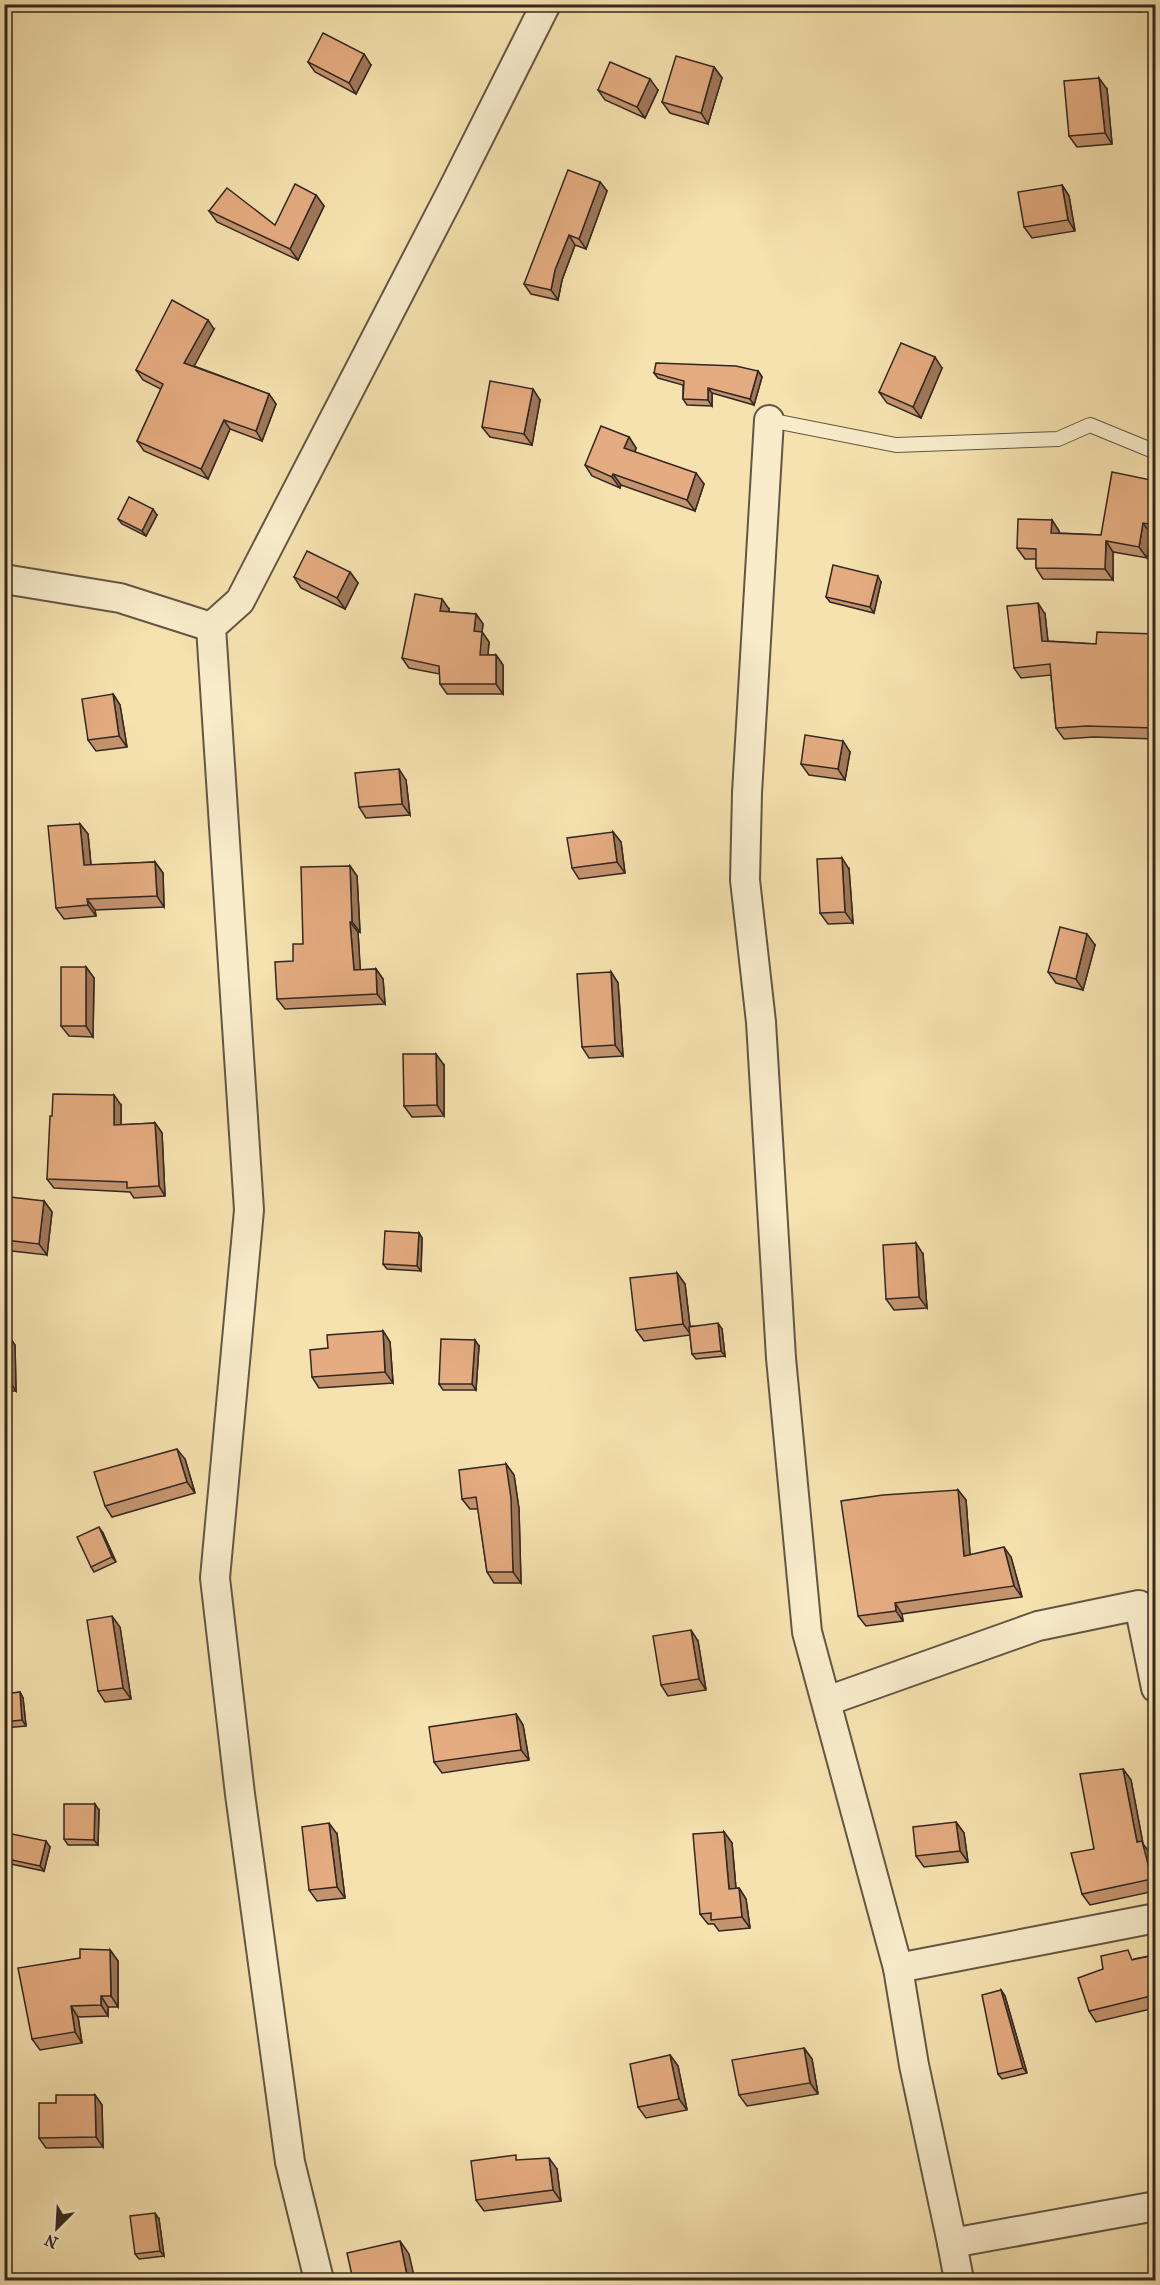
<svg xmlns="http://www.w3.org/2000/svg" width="1160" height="2285" viewBox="0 0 1160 2285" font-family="'IM FELL French Canon',serif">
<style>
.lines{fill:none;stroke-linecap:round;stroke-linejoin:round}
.service-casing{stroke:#645644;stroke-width:16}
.minor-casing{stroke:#645644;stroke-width:32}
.service{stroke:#f8eccb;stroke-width:14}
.minor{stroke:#f8eccb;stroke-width:28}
.wall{fill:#c4946e;stroke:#332721;stroke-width:1.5}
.shaded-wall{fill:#a0785a;stroke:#332721;stroke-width:1.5}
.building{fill:#e4ac80;stroke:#332721;stroke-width:1.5}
</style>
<rect width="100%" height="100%" fill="#f5e2af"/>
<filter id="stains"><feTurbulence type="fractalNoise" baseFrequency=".00333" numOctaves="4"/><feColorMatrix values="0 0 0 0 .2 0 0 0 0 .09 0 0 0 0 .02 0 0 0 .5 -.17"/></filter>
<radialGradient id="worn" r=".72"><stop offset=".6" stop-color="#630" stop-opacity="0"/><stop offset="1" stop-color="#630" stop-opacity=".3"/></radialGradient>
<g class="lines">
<!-- service casing -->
<g class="service-casing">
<polyline id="service" points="769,420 896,445 1058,439 1090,425 1156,452"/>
</g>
<!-- minor casing -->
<g class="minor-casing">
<g id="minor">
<polyline points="769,420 747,793 745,880 761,1022 781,1358 807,1632 898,1968 914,2065 952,2243"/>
<polyline points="4,579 120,598 211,627"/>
<polyline points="827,1701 1038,1626 1139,1605 1156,1688"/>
<polyline points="898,1968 1156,1918"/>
<polyline points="319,2280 290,2162 240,1794 215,1578 249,1210 211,627 240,601 451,193 546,4"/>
<polyline points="959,2280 952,2243 1156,2206"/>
</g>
</g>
<!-- service -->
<use href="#service" class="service"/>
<!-- minor -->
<use href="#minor" class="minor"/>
</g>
<!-- wall -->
<g class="wall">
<polygon points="1134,4 1155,4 1155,13 1153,7 1139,12"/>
<polygon points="308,62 371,65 356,94 315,72"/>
<polygon points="714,67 722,78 708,124 670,113 662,102"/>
<polygon points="1107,89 1112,144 1077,147 1069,136"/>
<polygon points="598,90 658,90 645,118 605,100"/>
<polygon points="600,182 607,191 586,249 575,245 562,280 558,300 531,294 524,284"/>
<polygon points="1062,185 1069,196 1075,231 1032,238 1024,227"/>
<polygon points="316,195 324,206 298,260 217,222 209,211 275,225"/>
<polygon points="214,329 194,366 269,394 276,404 262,441 230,429 208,479 144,451 137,441 161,389 143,380 136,370"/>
<polygon points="942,368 921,418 887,403 879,392"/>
<polygon points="758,371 762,377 754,405 712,393 712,406 687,405 683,399 683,385 658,378 654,373"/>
<polygon points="540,400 532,445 490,437 482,427"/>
<polygon points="629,437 636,448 635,452 704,484 695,511 621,485 620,488 592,476 585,465"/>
<polygon points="1155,486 1155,535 1151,534 1147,558 1113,552 1113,580 1043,579 1036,568 1036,559 1025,559 1017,548 1052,520 1059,531 1059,533 1101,535"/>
<polygon points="157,515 146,536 122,524 118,519"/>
<polygon points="350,572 358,583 345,609 301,588 294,577"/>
<polygon points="881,582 874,613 830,602 826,597"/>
<polygon points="449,609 449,612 476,614 483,624 482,632 489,642 488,655 496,655 503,665 503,694 447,694 440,684 440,674 409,668 402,658"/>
<polygon points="1045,614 1048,641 1096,644 1155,634 1155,739 1094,737 1064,739 1056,728 1051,675 1021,678 1014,668"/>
<polygon points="113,694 120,705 127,747 96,751 88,740"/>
<polygon points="850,752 845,780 809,775 801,764"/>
<polygon points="406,780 410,815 366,818 359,807"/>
<polygon points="80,824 88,834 91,865 155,862 163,873 164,907 95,910 96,916 64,919 56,908"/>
<polygon points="613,832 621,842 625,873 579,879 572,868"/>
<polygon points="350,866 357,876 360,932 358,932 360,970 376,969 383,979 385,1004 285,1009 277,999 303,944"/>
<polygon points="849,869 853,923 828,924 820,913"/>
<polygon points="1095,945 1083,990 1056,983 1048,972"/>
<polygon points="86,967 94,978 93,1037 69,1036 61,1026"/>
<polygon points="611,972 618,983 623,1056 589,1058 582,1047"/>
<polygon points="444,1065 444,1116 412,1117 404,1106"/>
<polygon points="121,1105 121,1125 155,1123 162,1133 165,1196 134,1198 130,1192 54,1188 47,1179"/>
<polygon points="44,1201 52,1212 47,1255 12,1251 5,1240"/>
<polygon points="419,1233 422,1238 421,1271 387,1269 383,1264"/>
<polygon points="923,1254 927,1308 894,1310 886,1299"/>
<polygon points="677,1273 685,1284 690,1326 722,1329 725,1356 696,1359 692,1354 690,1335 644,1341 636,1330"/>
<polygon points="383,1331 390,1342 393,1383 319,1388 312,1377"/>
<polygon points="4,1334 7,1334 15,1345 16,1391 4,1391"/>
<polygon points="479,1346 476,1390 443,1390 439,1384"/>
<polygon points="185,1459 195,1493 112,1517 105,1506"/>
<polygon points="506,1464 514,1475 519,1509 521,1583 494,1583 487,1572 478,1509 470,1509 462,1499"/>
<polygon points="958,1490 966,1500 970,1555 1011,1557 1022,1597 902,1614 903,1621 866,1626 858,1616"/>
<polygon points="103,1533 116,1562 94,1572 91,1567"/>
<polygon points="120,1627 131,1699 105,1702 98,1691"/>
<polygon points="698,1641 706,1690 668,1696 661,1685"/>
<polygon points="20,1692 23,1698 26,1726 4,1728 4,1694"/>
<polygon points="516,1714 523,1725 529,1760 442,1773 434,1762"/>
<polygon points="1123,1769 1131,1780 1143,1844 1149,1852 1155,1874 1155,1891 1090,1905 1082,1894 1094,1849"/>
<polygon points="99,1810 98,1845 68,1845 64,1839"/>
<polygon points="956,1822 964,1833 968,1862 924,1867 916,1856"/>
<polygon points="724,1832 732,1843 736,1889 739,1888 746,1899 750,1928 719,1931 714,1924 708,1924 700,1914"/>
<polygon points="337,1834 345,1898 317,1901 309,1890"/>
<polygon points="50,1847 44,1871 11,1864 7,1859"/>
<polygon points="110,1950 118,1961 118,2007 108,2007 108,2016 78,2017 82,2043 40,2050 32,2039 80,1958"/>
<polygon points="1155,1955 1155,2008 1096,2022 1089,2011 1134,1959"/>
<polygon points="1001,1990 1005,1996 1027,2073 1002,2079 998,2074"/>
<polygon points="804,2048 812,2059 818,2094 747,2106 739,2095"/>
<polygon points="670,2055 678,2066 687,2110 646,2118 638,2107"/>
<polygon points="95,2095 102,2105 103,2147 46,2148 39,2138 56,2103"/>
<polygon points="557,2169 561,2201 484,2211 476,2200"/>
<polygon points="159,2219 164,2256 139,2259 135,2254"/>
</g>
<!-- shaded-wall -->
<g class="shaded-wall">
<polygon points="364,54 371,65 356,94 349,83"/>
<polygon points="714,67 722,78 708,124 701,113"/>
<polygon points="1099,78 1107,89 1112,144 1105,133"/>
<polygon points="650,79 658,90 645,118 637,107"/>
<polygon points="600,182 607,191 586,249 579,239"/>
<polygon points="1062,185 1069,196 1075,231 1068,220"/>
<polygon points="316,195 324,206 298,260 290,249"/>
<polygon points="569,235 575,245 562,280 558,300 551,290 555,270"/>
<polygon points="208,320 214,329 191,372 184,363"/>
<polygon points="935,357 942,368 921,418 913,407"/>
<polygon points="758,371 762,377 754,405 750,399"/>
<polygon points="708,388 712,393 712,406 708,400"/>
<polygon points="533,389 540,400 532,445 524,434"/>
<polygon points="269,394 276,404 262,441 256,431"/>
<polygon points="224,420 230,429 208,479 201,469"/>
<polygon points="629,437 636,448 632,459 624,448"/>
<polygon points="696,473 704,484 695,511 687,500"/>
<polygon points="613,474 621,485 620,488 612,477"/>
<polygon points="1151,480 1155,486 1155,496 1150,488"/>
<polygon points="153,509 157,515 146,536 142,531"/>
<polygon points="1052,520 1059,531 1059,544 1051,533"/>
<polygon points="1143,523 1151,534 1147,558 1139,547"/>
<polygon points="1106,541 1113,552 1113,580 1105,569"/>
<polygon points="350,572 358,583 345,609 337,598"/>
<polygon points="878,576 881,582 874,613 870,607"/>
<polygon points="442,599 449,609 447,621 440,611"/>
<polygon points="1038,603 1045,614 1049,652 1042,641"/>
<polygon points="476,614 483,624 482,632 489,642 487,665 480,655 474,631"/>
<polygon points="496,655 503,665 503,694 496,684"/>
<polygon points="113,694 120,705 127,747 119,736"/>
<polygon points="843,741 850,752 845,780 838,769"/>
<polygon points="399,769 406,780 410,815 402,804"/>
<polygon points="80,824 88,834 92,876 84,865"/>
<polygon points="613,832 621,842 625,873 617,862"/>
<polygon points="842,858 849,869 853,923 845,912"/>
<polygon points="155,862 163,873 164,907 157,896"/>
<polygon points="350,866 357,876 360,932 352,922"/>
<polygon points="87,899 95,910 96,916 88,905"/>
<polygon points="350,922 358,932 361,980 354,970"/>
<polygon points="1087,934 1095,945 1083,990 1076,979"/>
<polygon points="86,967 94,978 93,1037 86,1026"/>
<polygon points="376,969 383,979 385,1004 377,994"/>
<polygon points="611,972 618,983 623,1056 615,1045"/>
<polygon points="436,1054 444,1065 444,1116 437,1105"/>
<polygon points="114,1095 121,1105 121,1135 114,1125"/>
<polygon points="155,1123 162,1133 165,1196 159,1186"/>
<polygon points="44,1201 52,1212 47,1255 39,1244"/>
<polygon points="419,1233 422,1238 421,1271 417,1266"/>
<polygon points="916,1243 923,1254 927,1308 919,1297"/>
<polygon points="677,1273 685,1284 691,1335 683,1324"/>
<polygon points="718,1323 722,1329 725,1356 721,1351"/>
<polygon points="383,1331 390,1342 393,1383 385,1372"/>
<polygon points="7,1334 15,1345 16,1391 8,1380"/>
<polygon points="475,1340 479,1346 476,1390 472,1384"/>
<polygon points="177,1449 185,1459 195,1493 187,1482"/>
<polygon points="506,1464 514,1475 519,1509 521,1583 513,1572"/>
<polygon points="958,1490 966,1500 971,1567 964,1556"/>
<polygon points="99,1527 103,1533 116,1562 112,1557"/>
<polygon points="1004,1547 1011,1557 1022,1597 1014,1586"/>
<polygon points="895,1603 902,1614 903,1621 896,1611"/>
<polygon points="112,1616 120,1627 131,1699 123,1688"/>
<polygon points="691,1630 698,1641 706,1690 699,1679"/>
<polygon points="20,1692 23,1698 26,1726 22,1720"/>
<polygon points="516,1714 523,1725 529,1760 521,1750"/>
<polygon points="1123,1769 1131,1780 1143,1844 1149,1852 1155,1874 1155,1883 1152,1879 1137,1842"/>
<polygon points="95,1804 99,1810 98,1845 94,1840"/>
<polygon points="956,1822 964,1833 968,1862 960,1851"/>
<polygon points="329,1823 337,1834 345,1898 337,1887"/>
<polygon points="724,1832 732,1843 737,1900 729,1889"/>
<polygon points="46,1841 50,1847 44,1871 40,1866"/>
<polygon points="739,1888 746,1899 750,1928 742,1917"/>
<polygon points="110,1950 118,1961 118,2007 111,1996"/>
<polygon points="1001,1990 1005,1996 1027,2073 1023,2068"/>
<polygon points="101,1996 108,2007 108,2016 101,2005"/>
<polygon points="71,2006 78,2017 82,2043 75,2032"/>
<polygon points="804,2048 812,2059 818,2094 810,2083"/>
<polygon points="670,2055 678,2066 687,2110 679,2099"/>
<polygon points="95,2095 102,2105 103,2147 96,2137"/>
<polygon points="549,2158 557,2169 561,2201 553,2190"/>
<polygon points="155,2213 159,2219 164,2256 160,2251"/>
<polygon points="400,2241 409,2254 415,2280 408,2280"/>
</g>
<!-- building -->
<g class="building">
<polygon points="1152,4 1155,4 1155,11 1154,11"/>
<polygon points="323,33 364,54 349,83 308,62"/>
<polygon points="676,56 714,67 701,113 662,102"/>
<polygon points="610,62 650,79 637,107 598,90"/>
<polygon points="1099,78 1105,133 1069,136 1064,81"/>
<polygon points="568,170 600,182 579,239 569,235 555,270 551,290 524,284"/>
<polygon points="295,184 316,195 290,249 209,211 227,188 275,225"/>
<polygon points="1062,185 1068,220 1024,227 1018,192"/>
<polygon points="172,300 208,320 184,363 269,394 256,431 224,420 201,469 137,441 163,384 136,370"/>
<polygon points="901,343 935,357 913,407 879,392"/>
<polygon points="656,363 736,366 758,371 750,399 708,388 708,400 683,399 684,381 654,373"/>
<polygon points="490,381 533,389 524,434 482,427"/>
<polygon points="601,426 629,437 624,448 696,473 687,500 613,474 612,477 585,465"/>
<polygon points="1112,472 1151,480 1150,488 1155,489 1155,525 1143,523 1139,547 1106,541 1105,569 1036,568 1036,549 1017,548 1018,519 1052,520 1051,533 1101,535"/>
<polygon points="129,497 153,509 142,531 118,519"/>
<polygon points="307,551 350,572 337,598 294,577"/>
<polygon points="833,565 878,576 870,607 826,597"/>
<polygon points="415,594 442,599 440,611 476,614 474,631 482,632 480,655 496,655 496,684 440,684 439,666 402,658"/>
<polygon points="1038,603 1042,641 1096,644 1097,632 1155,634 1155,728 1087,726 1056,728 1050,664 1014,668 1007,606"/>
<polygon points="113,694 119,736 88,740 82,699"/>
<polygon points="805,735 843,741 838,769 801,764"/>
<polygon points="399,769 402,804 359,807 355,773"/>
<polygon points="80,824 84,865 155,862 157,896 87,899 88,905 56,908 48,826"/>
<polygon points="613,832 617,862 572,868 567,838"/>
<polygon points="842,858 845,912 820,913 817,859"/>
<polygon points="350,866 352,922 350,922 354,970 376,969 377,994 277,999 275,962 293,961 293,944 303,944 301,867"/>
<polygon points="1060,927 1087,934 1076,979 1048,972"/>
<rect x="61" y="967" width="25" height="59"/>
<polygon points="611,972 615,1045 582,1047 577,974"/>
<polygon points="403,1054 436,1054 437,1105 404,1106"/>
<polygon points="53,1094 114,1095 114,1125 155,1123 159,1186 127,1188 127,1182 47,1179 50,1116 52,1116"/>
<polygon points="10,1197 44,1201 39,1244 5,1240"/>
<polygon points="385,1231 419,1233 417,1266 383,1264"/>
<polygon points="916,1243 919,1297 886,1299 883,1245"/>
<polygon points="677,1273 683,1324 636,1330 630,1278"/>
<polygon points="718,1323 721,1351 692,1354 689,1327"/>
<polygon points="383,1331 385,1372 312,1377 310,1350 328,1348 327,1335"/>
<polygon points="4,1334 7,1334 8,1380 4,1380"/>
<polygon points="441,1339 475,1340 472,1384 439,1384"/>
<polygon points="177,1449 187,1482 105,1506 94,1472"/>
<polygon points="506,1464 511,1498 513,1572 487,1572 476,1497 462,1499 459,1470"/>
<polygon points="958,1490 964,1556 1004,1547 1014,1586 895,1603 896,1611 858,1616 841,1501 883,1495"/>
<polygon points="99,1527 112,1557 91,1567 77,1537"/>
<polygon points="112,1616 123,1688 98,1691 87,1620"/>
<polygon points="691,1630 699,1679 661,1685 653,1636"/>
<polygon points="20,1692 22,1720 4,1722 4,1694"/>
<polygon points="516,1714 521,1750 434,1762 429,1727"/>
<polygon points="1123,1769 1137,1842 1142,1841 1152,1879 1082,1894 1071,1853 1094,1849 1080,1774"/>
<polygon points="64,1804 95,1804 94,1840 64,1839"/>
<polygon points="956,1822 960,1851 916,1856 913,1827"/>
<polygon points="329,1823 337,1887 309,1890 302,1827"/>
<polygon points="724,1832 729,1889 739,1888 742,1917 711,1920 711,1913 700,1914 693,1834"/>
<polygon points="12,1834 46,1841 40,1866 7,1859"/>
<polygon points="80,1949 110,1950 111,1996 101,1996 101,2005 71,2006 75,2032 32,2039 18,1968 80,1958"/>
<polygon points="1128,1950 1132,1960 1155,1955 1155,1995 1089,2011 1078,1978 1103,1969 1101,1956"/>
<polygon points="1001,1990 1023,2068 998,2074 982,1995"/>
<polygon points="804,2048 810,2083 739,2095 732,2060"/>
<polygon points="670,2055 679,2099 638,2107 630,2064"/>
<polygon points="56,2095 95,2095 96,2137 39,2138 39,2103 56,2103"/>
<polygon points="516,2155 516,2160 549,2158 553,2190 476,2200 471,2161"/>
<polygon points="155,2213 160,2251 135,2254 130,2216"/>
<polygon points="400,2241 408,2280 353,2280 347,2253"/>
</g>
<!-- margin -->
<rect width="1160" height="2285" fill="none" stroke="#f5e2af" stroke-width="24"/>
<rect x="6" y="6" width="1148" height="2273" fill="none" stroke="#332721" stroke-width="3"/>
<rect x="12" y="12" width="1136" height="2261" fill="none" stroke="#332721" stroke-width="1.5"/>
<!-- north arrow -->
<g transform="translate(57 2228) rotate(204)" stroke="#f8eccb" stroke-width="4.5" paint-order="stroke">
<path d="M0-4.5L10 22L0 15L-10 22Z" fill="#332721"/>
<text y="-9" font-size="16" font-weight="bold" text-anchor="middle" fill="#332721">N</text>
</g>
<rect width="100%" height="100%" filter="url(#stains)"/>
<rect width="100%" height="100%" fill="url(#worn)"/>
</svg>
